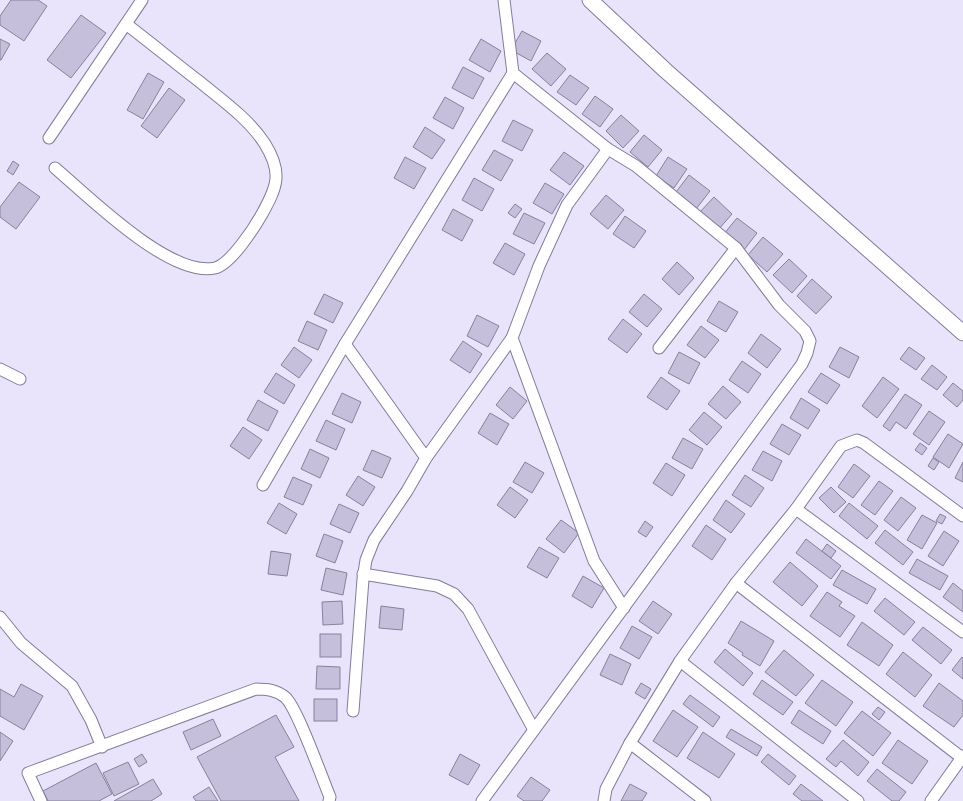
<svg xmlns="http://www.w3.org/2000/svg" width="963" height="801" viewBox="0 0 963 801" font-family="'Public Sans',sans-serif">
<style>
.building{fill:#c5bfdc;stroke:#87819d}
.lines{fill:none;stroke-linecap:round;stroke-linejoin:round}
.street-casing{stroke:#827c97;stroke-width:13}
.secondary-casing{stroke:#827c97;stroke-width:17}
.street{stroke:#fff;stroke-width:11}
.secondary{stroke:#fff;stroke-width:15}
</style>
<rect width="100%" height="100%" fill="#e9e4fc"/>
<!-- building -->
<g class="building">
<polygon points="11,0 38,0 47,6 24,41 0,25 0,16"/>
<polygon points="81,15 106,33 71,78 47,60"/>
<polygon points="522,31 541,41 531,61 511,50"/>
<polygon points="0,39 10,44 1,60 0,60"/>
<polygon points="481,39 501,51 490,72 469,60"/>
<polygon points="547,53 566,69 551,86 532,69"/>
<polygon points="463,67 484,78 473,99 452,88"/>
<polygon points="148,73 164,82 143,119 127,110"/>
<polygon points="570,75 589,88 576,105 557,92"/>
<polygon points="169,88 185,100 157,138 141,126"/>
<polygon points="595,96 613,109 600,127 582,114"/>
<polygon points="445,97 464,108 453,129 433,118"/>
<polygon points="621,115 639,131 623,148 606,131"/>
<polygon points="513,120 533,130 522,151 502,141"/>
<polygon points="425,127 445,140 432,159 413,147"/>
<polygon points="644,135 662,150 648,167 630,152"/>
<polygon points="494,150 513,160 501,181 482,170"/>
<polygon points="564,152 584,166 570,185 550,170"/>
<polygon points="405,157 426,168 414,189 394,178"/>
<polygon points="668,157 687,169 674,188 656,176"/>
<polygon points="13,161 19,165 13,175 7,171"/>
<polygon points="689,175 710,191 696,209 676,192"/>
<polygon points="474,178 494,189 482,211 462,200"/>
<polygon points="19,182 40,197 16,229 0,217 0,207"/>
<polygon points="545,183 564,194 552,214 533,203"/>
<polygon points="606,195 624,210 608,229 590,214"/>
<polygon points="714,197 732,214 718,230 699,213"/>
<polygon points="515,204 522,209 515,218 508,213"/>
<polygon points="453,209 473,220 462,241 442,230"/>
<polygon points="524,213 545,223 534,244 513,234"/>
<polygon points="625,216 646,231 634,248 613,234"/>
<polygon points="737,218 757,233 744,250 723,235"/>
<polygon points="763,237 783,254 767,272 748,255"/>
<polygon points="505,243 525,254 514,275 493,263"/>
<polygon points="789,259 807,276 792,293 773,275"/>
<polygon points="677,262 694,278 679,295 662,279"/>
<polygon points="812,279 832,297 816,314 797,296"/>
<polygon points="324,294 343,303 333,323 314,314"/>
<polygon points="644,294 662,309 647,327 629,312"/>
<polygon points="719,301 738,312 726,332 707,321"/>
<polygon points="477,315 499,326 488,347 467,336"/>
<polygon points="623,319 642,334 627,353 608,339"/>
<polygon points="307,321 327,330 318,350 298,341"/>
<polygon points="701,326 719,340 705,358 687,345"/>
<polygon points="761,334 781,349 767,368 748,353"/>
<polygon points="463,341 482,354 470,373 450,360"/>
<polygon points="294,347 312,360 299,378 281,365"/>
<polygon points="840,347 859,357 849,378 829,367"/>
<polygon points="909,347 925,358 916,370 900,359"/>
<polygon points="679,352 700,363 689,384 668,373"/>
<polygon points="742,361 761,374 748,393 729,380"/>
<polygon points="932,365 947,377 937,390 921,379"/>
<polygon points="276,373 295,385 284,404 264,392"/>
<polygon points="821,373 840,385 827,404 808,392"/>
<polygon points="661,377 680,391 667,410 647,397"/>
<polygon points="883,377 899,389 877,418 862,406"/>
<polygon points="953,383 963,391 963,400 957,407 943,395"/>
<polygon points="723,386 741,402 726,419 708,404"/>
<polygon points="510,387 527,401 513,419 496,405"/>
<polygon points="342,393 361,402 352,423 332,414"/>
<polygon points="905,394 922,405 906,429 896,422 890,431 883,426"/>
<polygon points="801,398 820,410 808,429 790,418"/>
<polygon points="258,400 278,411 268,431 247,420"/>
<polygon points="929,411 945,422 929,445 913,434"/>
<polygon points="704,412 722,427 707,445 689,430"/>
<polygon points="490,413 509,424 497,445 478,433"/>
<polygon points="326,420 345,429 336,450 316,441"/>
<polygon points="782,424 801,435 789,455 770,444"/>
<polygon points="243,427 262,440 249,459 230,446"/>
<polygon points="948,434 963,444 949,468 933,457"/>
<polygon points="683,438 703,449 692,469 672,458"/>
<polygon points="920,443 927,448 922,455 915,450"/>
<polygon points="310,449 329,458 320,478 301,469"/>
<polygon points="372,450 391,458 382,478 363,470"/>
<polygon points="763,451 782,461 772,481 752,470"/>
<polygon points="933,458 939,462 934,470 928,466"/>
<polygon points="525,462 544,473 532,493 513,482"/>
<polygon points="963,462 963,482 955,478"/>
<polygon points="666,463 685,475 672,496 653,483"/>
<polygon points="854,464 870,476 853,498 838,487"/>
<polygon points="745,475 764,488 751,507 732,495"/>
<polygon points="358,476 375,487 363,506 346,495"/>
<polygon points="293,477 312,485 303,505 284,497"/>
<polygon points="879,481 893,491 875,515 861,505"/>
<polygon points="510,487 528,500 515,518 497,505"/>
<polygon points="831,487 846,502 834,513 819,498"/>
<polygon points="901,497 916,508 898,531 884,520"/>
<polygon points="726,500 745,514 731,533 713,520"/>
<polygon points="279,503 297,514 286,534 267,523"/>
<polygon points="849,503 878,526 867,539 839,516"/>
<polygon points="339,504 359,513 350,533 330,524"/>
<polygon points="940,514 946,517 942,524 936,521"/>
<polygon points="922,515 937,523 922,549 907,540"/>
<polygon points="561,520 579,533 564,553 546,539"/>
<polygon points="645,521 653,527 646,537 638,532"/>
<polygon points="706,525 726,539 712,560 692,546"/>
<polygon points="885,530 913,552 903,565 875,543"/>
<polygon points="944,531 959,541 943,566 928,556"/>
<polygon points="324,534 343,541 335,563 316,556"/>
<polygon points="806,539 841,566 831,579 796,553"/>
<polygon points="827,544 836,551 831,558 822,551"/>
<polygon points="539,547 559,558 547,578 527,567"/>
<polygon points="271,551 291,554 287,576 268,574"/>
<polygon points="917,559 948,576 940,590 909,573"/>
<polygon points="790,562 818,586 802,606 773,582"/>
<polygon points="326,568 347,573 343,595 321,590"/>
<polygon points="842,570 876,589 867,604 833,585"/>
<polygon points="583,576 604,588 592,608 572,596"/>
<polygon points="953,583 963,591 963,612 943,597"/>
<polygon points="827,592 842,602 839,606 855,616 840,637 810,616"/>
<polygon points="885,598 915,622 904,635 874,611"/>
<polygon points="342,601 343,624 323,625 322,602"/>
<polygon points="653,601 672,614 658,634 639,621"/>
<polygon points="381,606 404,609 402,630 379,628"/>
<polygon points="741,621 774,641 760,666 742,655 743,653 728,643"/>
<polygon points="862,622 893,645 879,666 847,645"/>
<polygon points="632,626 652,637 639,659 620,648"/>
<polygon points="923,627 952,650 941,664 912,640"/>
<rect x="320" y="634" width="21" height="23"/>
<polygon points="725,649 753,673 743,686 714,662"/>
<polygon points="784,650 814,675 796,696 765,672"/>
<polygon points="903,652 932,675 915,697 886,674"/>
<polygon points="610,654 631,664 622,685 600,675"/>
<polygon points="962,657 963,658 963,679 952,670"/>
<polygon points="317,666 340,667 340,689 316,689"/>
<polygon points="762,680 793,702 783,715 753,694"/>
<polygon points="822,680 853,702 836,726 805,703"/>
<polygon points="641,683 651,689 645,699 635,693"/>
<polygon points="939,683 963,701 963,715 954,727 923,706"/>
<polygon points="21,684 43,696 24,730 0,716 0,689 14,697"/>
<polygon points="690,695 720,717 713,727 683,704"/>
<rect x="314" y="699" width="23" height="22"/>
<polygon points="878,707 885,712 879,720 872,714"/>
<polygon points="673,710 698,727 677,757 653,741"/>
<polygon points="799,710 831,731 823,744 791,723"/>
<polygon points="862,711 891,733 873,756 844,733"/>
<polygon points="276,715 294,747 275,757 299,801 221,801 197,757"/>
<polygon points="213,719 221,736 191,750 183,732"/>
<polygon points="731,729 762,747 757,756 726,737"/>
<polygon points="0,732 13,741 0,761"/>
<polygon points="703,732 735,754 719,778 687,758"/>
<polygon points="843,740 869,762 858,776 841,761 836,767 826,759"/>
<polygon points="898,740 928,761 912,784 882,763"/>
<polygon points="142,754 147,762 139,767 134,759"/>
<polygon points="460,754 480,765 468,785 449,775"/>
<polygon points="768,754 796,776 789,785 761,762"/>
<polygon points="128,762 139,784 114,796 103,773"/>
<polygon points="96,763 112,794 99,801 48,801 43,791"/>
<polygon points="877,769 906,792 899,801 892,801 867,781"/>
<polygon points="531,777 550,790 542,801 524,801 517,796"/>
<polygon points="153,779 162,794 151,801 114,801"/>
<polygon points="630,784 647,793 642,801 621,801"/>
<polygon points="801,784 823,801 802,801 793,794"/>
<polygon points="209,787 218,801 196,801 193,797"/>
</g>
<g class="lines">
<!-- street casing -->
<g class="street-casing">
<g id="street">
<polyline points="49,138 142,0"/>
<polyline points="608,149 567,205 539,266 512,338 594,561 624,608"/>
<path d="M 55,168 C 88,196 170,278 215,268 C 231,264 254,228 262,214 C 277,187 283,173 265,144 C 249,119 223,101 200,82 C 175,63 151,43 126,24"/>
<polyline points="345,344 426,458"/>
<polyline points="659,348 736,248"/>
<polyline points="0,369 20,379"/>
<polyline points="263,485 345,344 513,73"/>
<polyline points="796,509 963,632"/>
<polyline points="363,574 437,586 454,594 468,609 534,730"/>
<polyline points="736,583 962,758"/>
<polyline points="0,617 21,643 72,686 91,720 102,747"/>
<polyline points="680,661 858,801"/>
<polyline points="353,711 363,579 366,560 374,540 407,491 426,458 512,338"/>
<polyline points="630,743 705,801"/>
<path d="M 41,801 L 28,773 L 256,689 C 267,689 276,690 285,697 C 297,707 322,778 330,797 L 329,801"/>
<polyline points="482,801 802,364 807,353 810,341 805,331 779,305 736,248 636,166 608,149 513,73 504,0"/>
<polyline points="604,801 606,789 630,743 680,661 736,583 796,509 841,446 857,440 864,443 963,516"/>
<polyline points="931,801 963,756"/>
</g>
</g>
<!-- secondary casing -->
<g class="secondary-casing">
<polyline id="secondary" points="590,0 666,71 963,333"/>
</g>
<!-- street -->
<use href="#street" class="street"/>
<!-- secondary -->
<use href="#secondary" class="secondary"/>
</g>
</svg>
